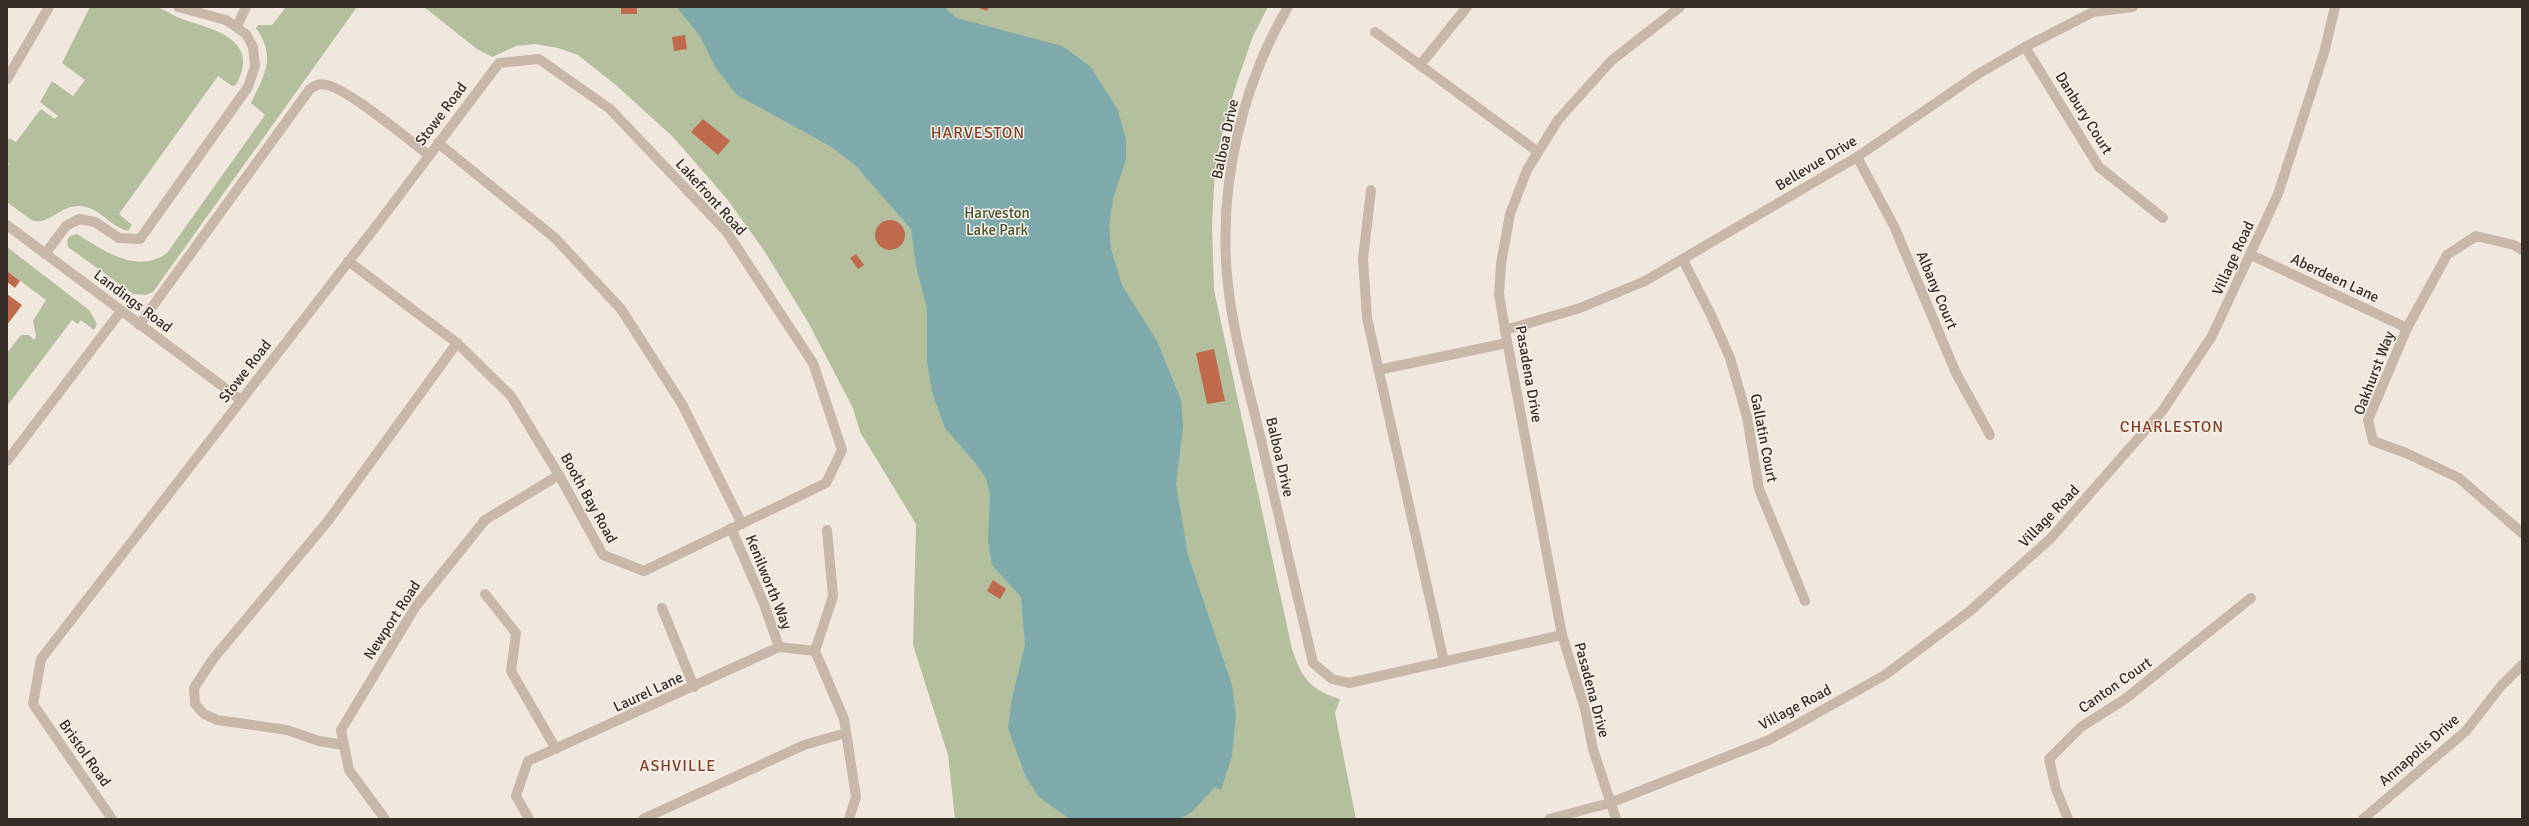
<svg xmlns="http://www.w3.org/2000/svg" width="2529" height="826" viewBox="0 0 2529 826" font-family="Signika,sans-serif">
<style>
.green{fill:#b4bf9e}
.water{fill:#7eaaac}
.building{fill:#bf6a4d}
.lines{fill:none;stroke-linecap:round;stroke-linejoin:round}
.minor{stroke:#c8b8aa;stroke-width:10}
.labels{text-anchor:middle;dominant-baseline:central;stroke-width:3;stroke-linejoin:round;paint-order:stroke}
.street-label{font-size:15px;fill:#362d29;stroke:#f9f2e9}
.park-label{font-size:15px;fill:#45532e;stroke:#f9f2e9}
.neighbourhood-label{font-size:16px;letter-spacing:1px;fill:#803d27;stroke:#f9f2e9}
</style>
<rect width="100%" height="100%" fill="#f1e8dd"/>
<!-- green -->
<g class="green">
<path d="M 90,7 C 101,7 149,4 157,7 C 166,10 173,16 182,19 C 214,30 261,39 236,85 L 232,86 L 218,76 L 119,214 L 132,225 L 128,231 C 110,227 99,206 79,206 C 61,205 51,224 33,221 L 7,202 L 7,167 L 9,164 L 7,162 L 7,141 L 9,138 L 16,142 L 41,109 L 55,119 L 58,116 L 40,102 L 52,81 L 73,96 L 85,80 L 62,63 Z"/>
<path d="M 286,7 L 357,7 L 153,292 L 146,295 L 133,294 L 68,247 L 67,240 L 70,236 L 77,234 C 103,250 137,275 167,253 L 265,115 L 251,103 C 264,76 277,57 256,28 L 258,25 L 272,25 Z"/>
<path d="M 424,7 L 1268,7 L 1253,36 L 1238,79 L 1225,120 L 1215,168 L 1212,225 L 1214,290 L 1292,649 C 1302,678 1310,690 1340,699 L 1335,713 L 1356,819 L 955,819 L 948,755 L 913,645 L 916,524 L 860,432 L 853,408 L 808,322 L 765,252 L 727,199 L 673,137 L 617,86 L 578,55 L 558,48 L 535,44 L 516,46 L 492,57 L 477,49 Z"/>
<polygon points="7,247 89,310 97,324 94,330 81,320 78,324 72,320 7,406 7,353 21,335 29,335 34,340 36,336 33,321 46,300 7,271"/>
</g>
<!-- water -->
<polygon class="water" points="677,7 944,7 957,18 1062,46 1090,66 1118,110 1126,140 1126,159 1113,199 1109,225 1111,249 1122,285 1157,341 1181,400 1183,427 1176,484 1188,555 1232,685 1236,715 1232,756 1221,790 1215,787 1192,812 1180,819 1070,819 1039,797 1025,775 1008,728 1012,698 1025,645 1021,597 992,565 988,540 990,495 986,478 977,465 945,428 932,392 927,361 927,308 916,266 911,229 855,165 830,146 737,95 715,67 700,36"/>
<!-- building -->
<g class="building">
<rect x="621" y="7" width="16" height="7"/>
<polygon points="976,7 989,7 987,11"/>
<polygon points="685,35 687,49 674,51 672,37"/>
<polygon points="703,119 730,141 718,155 691,132"/>
<circle cx="890" cy="235" r="15"/>
<polygon points="856,254 864,265 858,269 850,258"/>
<polygon points="7,271 20,281 15,288 7,282"/>
<polygon points="7,294 22,305 7,325"/>
<polygon points="1214,349 1225,401 1207,404 1196,353"/>
<polygon points="993,580 1006,589 1000,599 987,591"/>
</g>
<g class="lines">
<!-- minor -->
<g class="minor">
<path d="M 1288,7 C 1242,85 1219,184 1227,275 C 1232,332 1249,389 1262,444 C 1279,517 1296,590 1313,663 L 1332,679 L 1349,683 L 1562,635"/>
<polyline points="237,26 246,7"/>
<polyline points="1375,32 1538,152"/>
<polyline points="2025,47 2099,167 2163,218"/>
<polyline points="1420,65 1467,7"/>
<polyline points="7,79 49,7"/>
<polyline points="438,143 555,238 621,309 682,404 742,524"/>
<polyline points="1857,157 1894,226 1956,373 1990,435"/>
<polyline points="1371,190 1363,259 1367,318 1444,662"/>
<polyline points="7,225 241,400"/>
<polyline points="2522,250 2514,245 2476,236 2447,255 2407,328 2368,420 2373,441 2406,453 2459,478 2522,533"/>
<polyline points="45,254 66,226 79,219 95,222 119,238 140,239 248,87 255,66 253,47 246,34 226,20 178,7"/>
<polyline points="2251,255 2407,328"/>
<polyline points="1683,260 1712,317 1730,358 1747,417 1759,489 1805,601"/>
<path d="M 139,325 L 310,89 C 315,85 320,83 327,85 C 351,91 406,138 429,155"/>
<polyline points="1505,330 1580,308 1645,281 1857,157 1978,74 2025,47 2093,12 2133,7"/>
<polyline points="1378,370 1507,343"/>
<polyline points="7,461 121,311"/>
<polyline points="731,528 764,604 779,647"/>
<polyline points="485,594 516,633 511,671 556,749"/>
<polyline points="662,608 694,687"/>
<polyline points="815,651 844,719 856,797 849,819"/>
<polyline points="815,651 833,596 827,530"/>
<polyline points="344,745 319,741 287,730 217,720 204,714 195,704 194,688 213,659 328,521 457,343"/>
<polyline points="112,819 33,704 41,659 380,221 499,63 539,59 610,109 726,231 813,363 842,450 826,483 644,571 603,555 559,475 511,396 457,343 348,261"/>
<polyline points="385,819 349,770 341,730 416,606 485,520 559,475"/>
<polyline points="529,819 516,796 528,761 779,647 815,651"/>
<polyline points="643,819 804,745 846,733"/>
<polyline points="1549,819 1610,803 1769,740 1885,675 1970,611 2051,538 2163,410 2212,336 2278,194 2324,53 2335,7"/>
<polyline points="1616,819 1593,749 1585,709 1562,635 1505,330 1499,294 1501,264 1510,214 1527,170 1558,120 1611,61 1680,7"/>
<polyline points="2068,819 2056,789 2049,759 2081,727 2125,699 2251,598"/>
<polyline points="2363,819 2466,731 2501,686 2522,665"/>
</g>
</g>
<g class="labels">
<!-- street labels -->
<g class="street-label">
<text transform="translate(2084 113) rotate(58)">Danbury Court</text>
<text transform="translate(441 114) rotate(-53)">Stowe Road</text>
<text transform="translate(1225 139) rotate(-78)">Balboa Drive</text>
<text transform="translate(1816 163) rotate(-31)">Bellevue Drive</text>
<text transform="translate(711 197) rotate(48)">Lakefront Road</text>
<text transform="translate(2233 258) rotate(-65)">Village Road</text>
<text transform="translate(2335 278) rotate(25)">Aberdeen Lane</text>
<text transform="translate(1937 290) rotate(67)">Albany Court</text>
<text transform="translate(133 301) rotate(37)">Landings Road</text>
<text transform="translate(245 371) rotate(-52)">Stowe Road</text>
<text transform="translate(2374 373) rotate(-69)">Oakhurst Way</text>
<text transform="translate(1529 374) rotate(80)">Pasadena Drive</text>
<text transform="translate(1764 438) rotate(79)">Gallatin Court</text>
<text transform="translate(1280 457) rotate(77)">Balboa Drive</text>
<text transform="translate(589 498) rotate(61)">Booth Bay Road</text>
<text transform="translate(2049 516) rotate(-46)">Village Road</text>
<text transform="translate(769 582) rotate(68)">Kenilworth Way</text>
<text transform="translate(392 620) rotate(-57)">Newport Road</text>
<text transform="translate(2115 685) rotate(-35)">Canton Court</text>
<text transform="translate(1592 690) rotate(75)">Pasadena Drive</text>
<text transform="translate(648 692) rotate(-25)">Laurel Lane</text>
<text transform="translate(1795 707) rotate(-28)">Village Road</text>
<text transform="translate(2419 750) rotate(-41)">Annapolis Drive</text>
<text transform="translate(85 753) rotate(55)">Bristol Road</text>
</g>
<!-- park labels -->
<g class="park-label">
<text x="997" y="213">Harveston<tspan x="997" dy="17">Lake Park</tspan></text>
</g>
<!-- neighbourhood labels -->
<g class="neighbourhood-label">
<text x="978" y="133">HARVESTON</text>
<text x="2172" y="427">CHARLESTON</text>
<text x="678" y="766">ASHVILLE</text>
</g>
</g>
<!-- border -->
<rect width="2529" height="826" fill="none" stroke="#362d29" stroke-width="16"/>
</svg>
